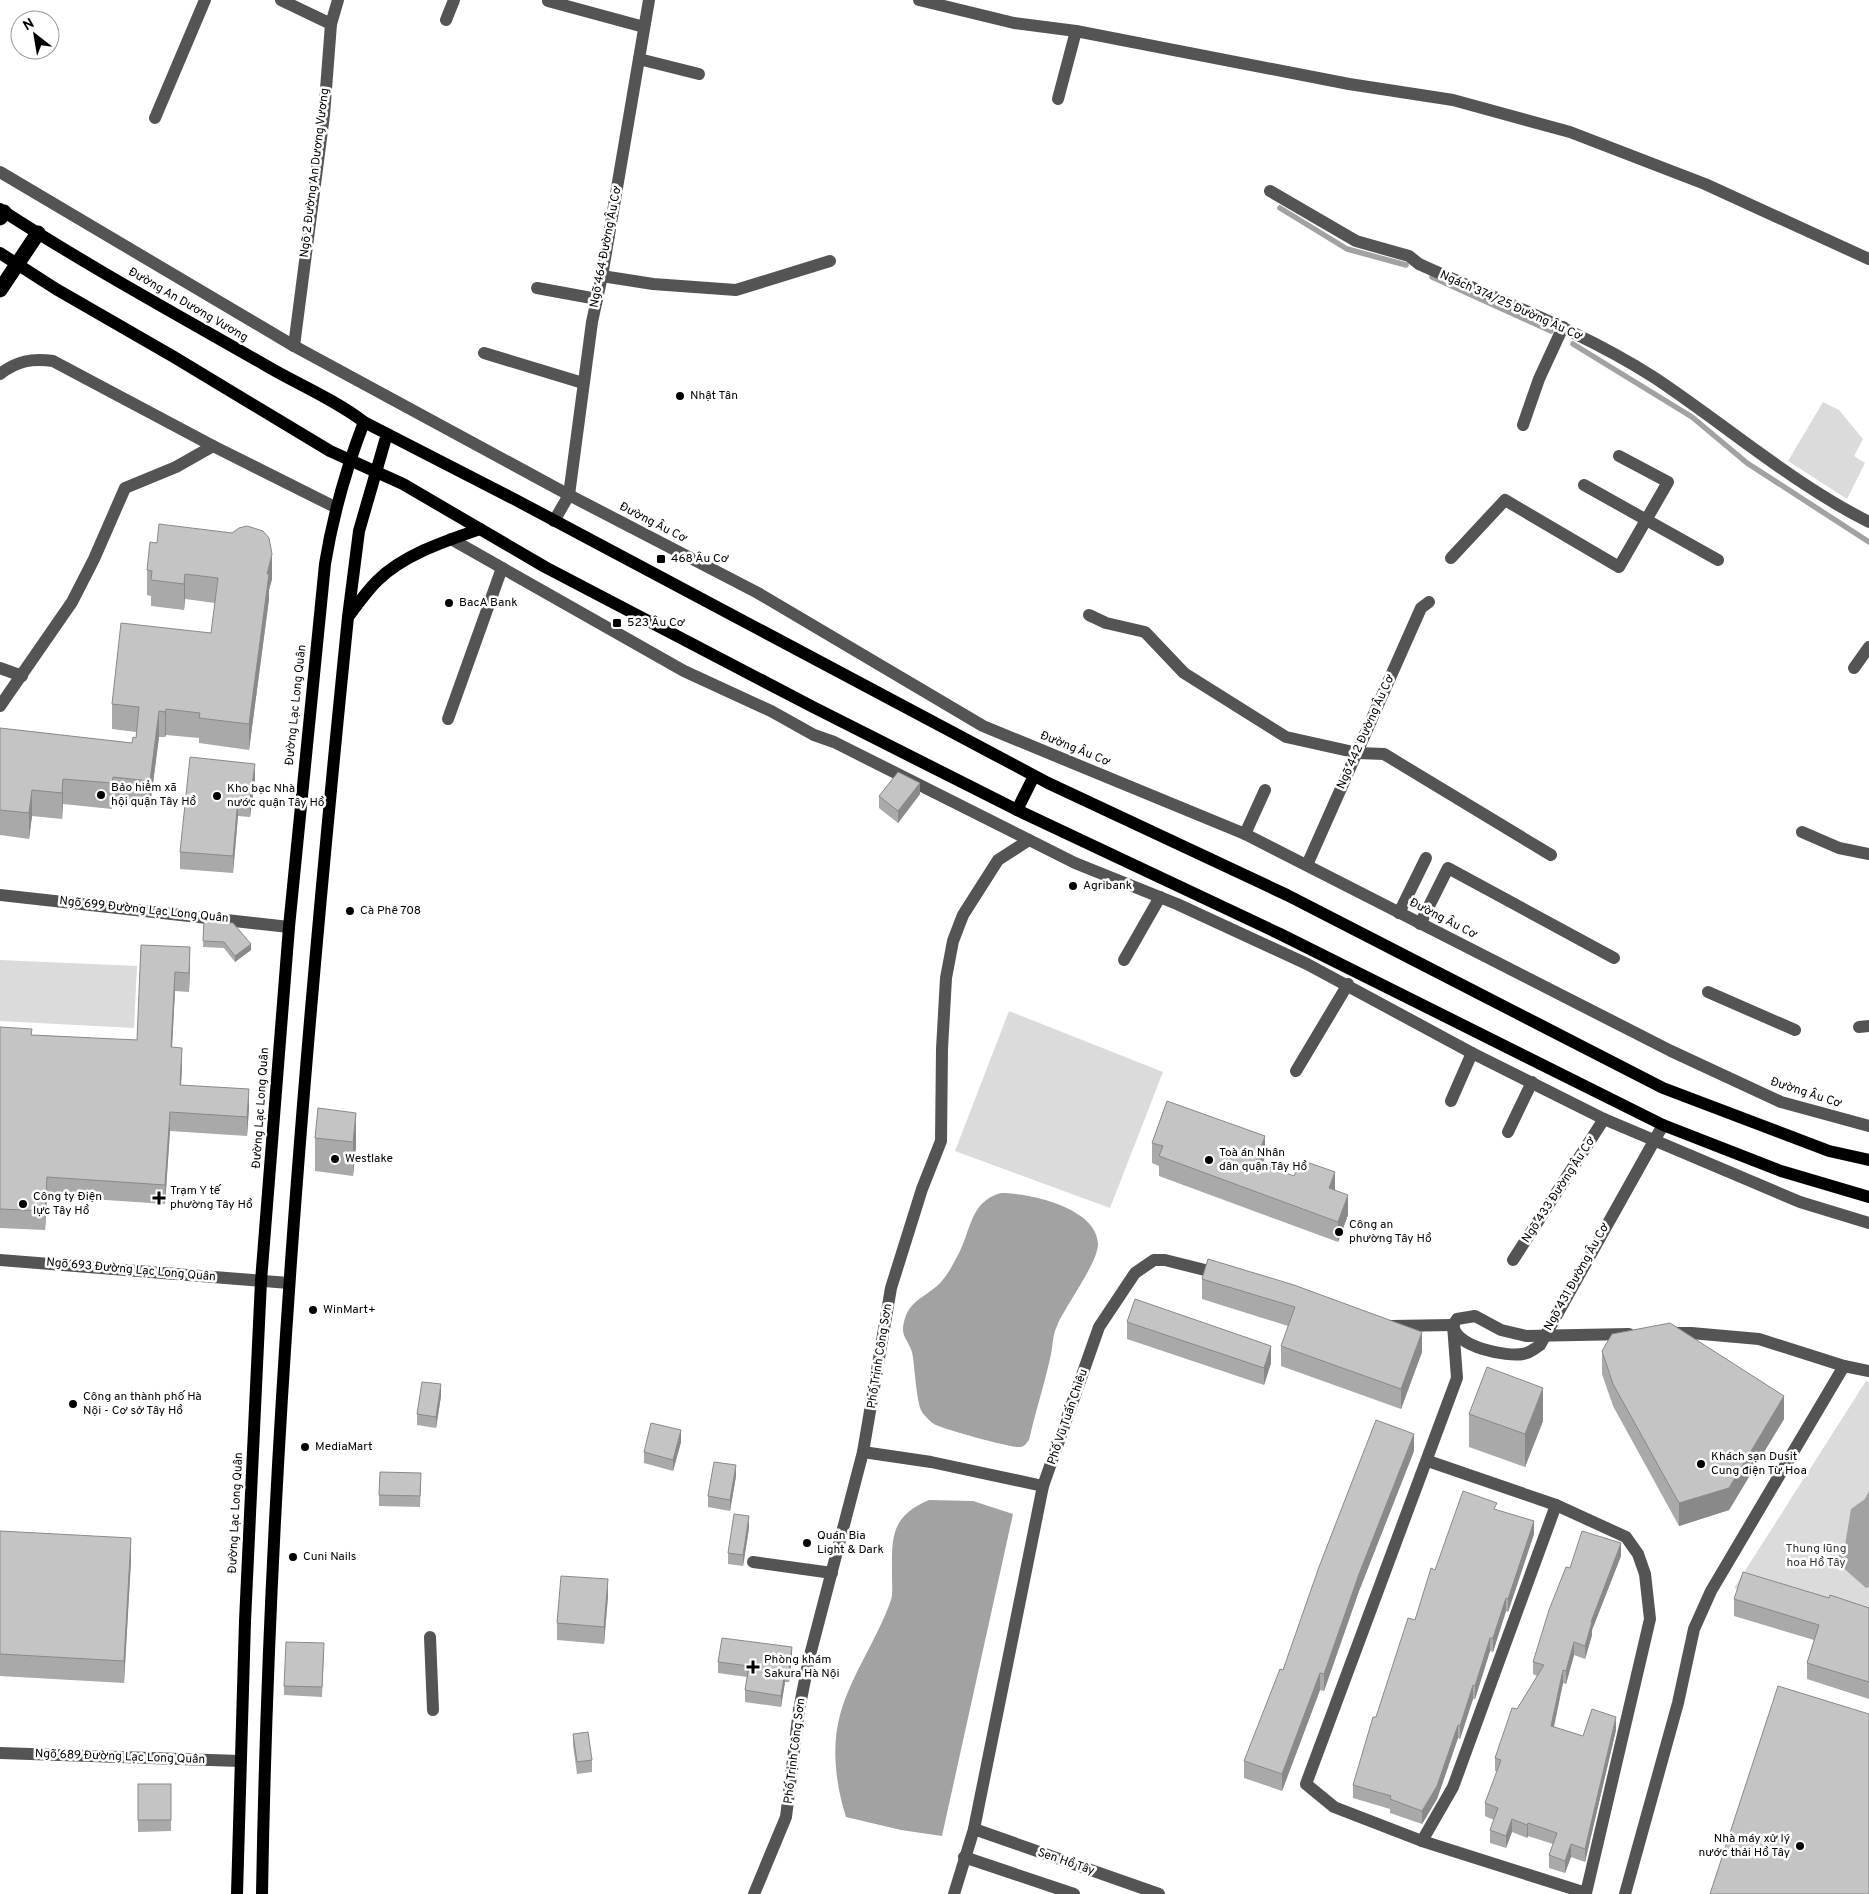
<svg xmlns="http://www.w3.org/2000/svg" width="1869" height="1894" viewBox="0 0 1869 1894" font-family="Overpass,sans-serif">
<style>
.green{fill:#dbdbdb}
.water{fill:#a2a2a2}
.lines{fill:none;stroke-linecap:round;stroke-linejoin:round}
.stream{stroke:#a2a2a2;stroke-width:5.5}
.minor{stroke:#545454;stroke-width:12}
.major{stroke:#000;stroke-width:12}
.highway{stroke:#000;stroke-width:15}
.wall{fill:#a9a9a9}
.shaded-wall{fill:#898989}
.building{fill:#c4c4c4;stroke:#898989}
.poi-dot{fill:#000;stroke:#fff;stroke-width:2}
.labels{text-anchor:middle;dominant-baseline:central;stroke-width:5;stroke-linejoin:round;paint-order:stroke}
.street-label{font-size:12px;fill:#000;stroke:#fff}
.poi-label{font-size:12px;fill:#000;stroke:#fff;text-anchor:start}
.park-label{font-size:12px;fill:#323232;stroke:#fff}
</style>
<rect width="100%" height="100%" fill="#fff"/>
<!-- green -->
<g class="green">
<polygon points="1823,402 1839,410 1863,439 1854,456 1865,463 1847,499 1788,461"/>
<polygon points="0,960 137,966 134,1028 0,1021"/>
<polygon points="1009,1011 1163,1072 1110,1208 955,1151"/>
<polygon points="1866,1381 1869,1382 1869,1625 1734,1588"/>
</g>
<!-- water -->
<g class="water">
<path d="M 1001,1193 C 1030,1193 1097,1208 1098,1244 C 1098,1263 1065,1306 1057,1326 C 1052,1336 1053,1348 1050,1359 C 1044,1386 1035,1413 1029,1440 C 1026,1443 1025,1447 1020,1447 C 1011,1448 947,1430 936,1425 C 931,1423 925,1416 922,1412 C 916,1402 915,1366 912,1352 C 910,1344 902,1336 903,1328 C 906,1303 920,1300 937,1286 C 947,1277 952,1266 958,1255 C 971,1231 970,1201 1001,1193 Z"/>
<polygon points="1869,1491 1869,1587 1866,1588 1839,1564 1837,1559 1845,1545 1851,1509 1865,1499"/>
<path d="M 929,1500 L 973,1501 L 1013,1514 L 942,1836 L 901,1830 L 846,1817 C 836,1786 831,1747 840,1715 C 851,1675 877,1640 891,1600 C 893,1593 892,1585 892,1577 C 892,1539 889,1517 929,1500 Z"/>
</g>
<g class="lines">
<!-- stream -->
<g class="stream">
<polyline points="1280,208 1347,249 1406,265"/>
<polyline points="1432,277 1551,331"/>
<polyline points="1573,344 1692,417 1747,463 1869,542"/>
</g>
<!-- minor -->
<g class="minor">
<polyline points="281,0 331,24"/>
<polyline points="919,0 1014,23 1076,31 1349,84 1453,100 1570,132 1705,184 1869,259"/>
<polyline points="548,1 644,27"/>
<polyline points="446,20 454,0"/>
<polyline points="639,59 699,74"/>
<polyline points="1058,99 1076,31"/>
<polyline points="155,118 205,0"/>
<polyline points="0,172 294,346 569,495 758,593 983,726 1245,834 1671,1051 1781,1102 1869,1126"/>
<path d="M 1270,191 L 1356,241 L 1409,256 L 1419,264 C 1498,300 1582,331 1655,378 C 1727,426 1792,483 1869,522"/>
<polyline points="602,276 653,284 736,290 830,261"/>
<polyline points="537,288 597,299"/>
<polyline points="294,346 324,115 331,24 338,0"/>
<polyline points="484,353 583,383"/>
<path d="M 0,374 C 17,361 32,358 53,361 L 213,446 L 335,507"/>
<polyline points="1523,425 1539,379 1563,327"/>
<polyline points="1584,485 1718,560"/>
<polyline points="554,521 569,495 592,322 602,276 649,0"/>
<polyline points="451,539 684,671 771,711 814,735 834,742 1075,863 1177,904 1307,964 1472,1053 1604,1119 1800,1202 1869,1223"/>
<polyline points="1451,558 1505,500 1619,567 1668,482 1619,456"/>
<polyline points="1089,615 1106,623 1145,632 1184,673 1286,737 1358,753 1384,754 1551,855"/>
<polyline points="0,668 22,676"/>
<polyline points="1854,668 1869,647"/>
<polyline points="0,706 72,602 94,559 125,488 176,467 213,446"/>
<polyline points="448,719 502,568"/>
<polyline points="1802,832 1839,848 1869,854"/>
<polyline points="1245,834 1265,790"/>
<polyline points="1307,865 1421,608 1429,602"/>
<polyline points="0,895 289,927"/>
<polyline points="1399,913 1426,858"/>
<polyline points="1420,924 1448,868 1614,958"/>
<polyline points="1124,960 1160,897"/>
<polyline points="1708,992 1795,1030"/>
<polyline points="1859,1027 1869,1026"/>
<polyline points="1296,1071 1348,984"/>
<polyline points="1451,1101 1472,1053"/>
<polyline points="1508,1132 1532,1082"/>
<polyline points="0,1260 289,1283"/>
<polyline points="1513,1260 1604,1119"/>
<polyline points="1453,1325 1457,1319 1475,1316 1501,1330 1526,1336 1629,1334"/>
<polyline points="1391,1326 1453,1325"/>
<path d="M 1454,1328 C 1458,1347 1506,1357 1523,1354 C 1530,1353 1534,1349 1540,1345 L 1663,1125"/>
<polyline points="1669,1333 1691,1333 1759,1339 1844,1366 1869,1371"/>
<polyline points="863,1452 931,1462 1043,1486"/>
<polyline points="1428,1461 1556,1505 1626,1537 1638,1554 1645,1574 1650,1619 1586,1893 1422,1841 1334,1807 1306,1784 1457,1378 1453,1325"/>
<polyline points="753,1562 832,1573"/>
<polyline points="430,1637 433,1710"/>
<polyline points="0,1753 240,1761"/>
<polyline points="974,1829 1159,1894"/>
<polyline points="1422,1841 1453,1787 1556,1505"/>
<polyline points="964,1857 1074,1894"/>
<polyline points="754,1894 786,1817 799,1710 809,1659 863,1452 891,1288 922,1189 941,1141 942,1049 946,978 953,941 963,915 998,860 1029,840"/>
<polyline points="954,1894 974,1829 1043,1486 1099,1327 1135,1273 1154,1260 1165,1260 1221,1274"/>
<polyline points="1625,1894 1678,1703 1694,1629 1711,1591 1844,1366"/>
</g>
<!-- major -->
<g class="major">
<path d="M 0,209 C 86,265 176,314 265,365 C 297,384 334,399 364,422 L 514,499 L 1048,783 L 1287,895 L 1663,1088 L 1829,1151 L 1869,1160"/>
<polyline points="0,253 56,289 174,357 330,451 403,484 545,567 813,707 1017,810 1280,934 1663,1125 1781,1171 1869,1197"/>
<path d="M 348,617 C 357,605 366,592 377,581 C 403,555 445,541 480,529"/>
<polyline points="1017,810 1034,776"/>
<path d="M 237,1894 L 245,1621 L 261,1281 L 289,927 L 325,564 C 333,515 346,469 364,422"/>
<path d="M 262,1894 C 269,1467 305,1042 348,617 L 359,531 L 387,434"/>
</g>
<!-- highway -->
<g class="highway">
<polyline points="0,218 4,212"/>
<polyline points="0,290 38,233"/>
</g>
</g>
<!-- wall -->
<g class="wall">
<polygon points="147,570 272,579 269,590 269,599 249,750 199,743 199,738 166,735 165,737 159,737 150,806 113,802 112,809 63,804 62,819 32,816 29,839 0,835 0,728 132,743 136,738 136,732 112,729 112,704 211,633 215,603 185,599 184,610 151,606 151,596 147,595"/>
<polygon points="255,781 250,817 238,816 233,873 180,869 180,852"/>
<polygon points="920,794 898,823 879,808 879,796"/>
<polygon points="204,920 251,950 235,962 224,948 203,947"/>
<polygon points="141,945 190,966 189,992 175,991 172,1047 182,1066 181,1085 249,1108 247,1136 170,1131 165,1204 47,1196 45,1230 0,1228 0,1027 32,1035 137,1040"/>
<polygon points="318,1108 356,1146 353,1176 315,1171 315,1138"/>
<polygon points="1152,1143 1265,1157 1262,1165 1335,1190 1348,1215 1338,1242 1159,1176 1159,1166 1152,1163"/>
<polygon points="1208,1259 1422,1352 1401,1409 1281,1366 1281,1346 1288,1326 1202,1299 1202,1279"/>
<polygon points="1127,1322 1271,1363 1264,1385 1127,1339"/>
<polygon points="1602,1351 1784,1419 1729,1510 1679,1526 1613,1406 1602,1374"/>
<polygon points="441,1396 436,1428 417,1425 417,1414"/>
<polygon points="1469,1414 1543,1421 1525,1467 1469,1447"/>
<polygon points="681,1442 673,1471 644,1463 644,1452"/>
<polygon points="1414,1451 1359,1591 1324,1691 1320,1690 1282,1791 1244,1778 1244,1761"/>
<polygon points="736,1476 730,1511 708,1507 708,1496"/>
<polygon points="421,1484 420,1507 379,1506 379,1495"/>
<polygon points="1497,1510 1534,1534 1508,1612 1506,1611 1493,1652 1490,1651 1475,1699 1473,1699 1460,1739 1458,1738 1437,1799 1422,1824 1390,1813 1390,1809 1353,1798 1353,1785 1376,1717 1435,1570"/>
<polygon points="749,1528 743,1566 728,1564 728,1553"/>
<polygon points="0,1531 131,1560 124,1683 0,1676"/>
<polygon points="1621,1556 1592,1630 1592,1635 1585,1659 1574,1655 1566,1684 1563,1683 1554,1727 1583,1736 1616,1730 1585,1862 1571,1857 1565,1873 1549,1868 1549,1855 1553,1844 1528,1836 1527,1838 1512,1832 1506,1848 1490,1843 1490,1830 1494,1820 1485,1816 1485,1803 1497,1771 1495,1771 1495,1758 1517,1709 1537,1676 1533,1674 1533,1662 1570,1568"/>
<polygon points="608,1596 604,1644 557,1640 557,1623"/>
<polygon points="1829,1598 1869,1608 1869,1699 1807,1679 1807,1663 1814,1640 1734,1616 1734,1599"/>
<polygon points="324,1653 322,1697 284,1695 284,1686"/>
<polygon points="792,1659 789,1682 785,1682 781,1707 745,1702 745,1690 747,1677 718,1673 718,1662"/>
<polygon points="573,1734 592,1760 592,1772 577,1774 573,1745"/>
<polygon points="138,1784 171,1784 171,1831 138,1832"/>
</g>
<!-- shaded-wall -->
<g class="shaded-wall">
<polygon points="272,554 272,579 269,590 269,599 249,750 249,724 267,574"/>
<polygon points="185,574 185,599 184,610 184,584"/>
<polygon points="166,709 166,735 165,737 165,712"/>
<polygon points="159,711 159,737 150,806 150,781"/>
<polygon points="255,764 255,781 250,817 250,800"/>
<polygon points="113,777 113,802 112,809 112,783"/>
<polygon points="63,779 63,804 62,819 62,793"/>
<polygon points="920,783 920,794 898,823 898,811"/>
<polygon points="32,790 32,816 29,839 29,813"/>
<polygon points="238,799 238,816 233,873 233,856"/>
<polygon points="251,944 251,950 235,962 235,956"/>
<polygon points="190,947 190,966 189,992 189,973"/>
<polygon points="175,972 175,991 171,1066 171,1047"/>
<polygon points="182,1048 182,1066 180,1104 180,1085"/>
<polygon points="249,1089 249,1108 247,1136 247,1117"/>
<polygon points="170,1112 170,1131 165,1204 165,1185"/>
<polygon points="356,1113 356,1146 353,1176 353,1142"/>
<polygon points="1265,1136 1265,1157 1256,1183 1256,1162"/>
<polygon points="1335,1172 1335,1192 1329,1188"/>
<polygon points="47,1177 47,1196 45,1230 45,1211"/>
<polygon points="1348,1195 1348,1215 1338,1242 1338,1222"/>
<polygon points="1422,1332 1422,1352 1401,1409 1401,1389"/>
<polygon points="1271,1346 1271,1363 1264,1385 1264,1368"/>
<polygon points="441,1384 441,1396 436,1428 436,1417"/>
<polygon points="1543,1388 1543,1421 1525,1467 1525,1434"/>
<polygon points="1784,1396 1784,1419 1729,1510 1679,1526 1679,1503"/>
<polygon points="681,1430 681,1442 673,1471 673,1460"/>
<polygon points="1414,1434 1414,1451 1359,1591 1324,1691 1324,1674 1359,1574"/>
<polygon points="736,1465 736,1476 730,1511 730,1500"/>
<polygon points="749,1516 749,1528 743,1566 743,1555"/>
<polygon points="1534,1521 1534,1534 1508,1612 1508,1599"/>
<polygon points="131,1538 131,1560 124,1683 124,1661"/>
<polygon points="1621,1543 1621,1556 1592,1630 1592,1635 1585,1659 1585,1646 1591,1622"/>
<polygon points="608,1579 608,1596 604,1644 604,1627"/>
<polygon points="1506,1598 1506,1611 1493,1652 1493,1638"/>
<polygon points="1490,1638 1490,1651 1475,1699 1475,1686"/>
<polygon points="1574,1642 1574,1655 1566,1684 1566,1671"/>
<polygon points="792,1647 792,1659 789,1682 789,1671"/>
<polygon points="1563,1670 1563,1683 1551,1739 1551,1726"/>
<polygon points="785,1671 785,1682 781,1707 781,1696"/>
<polygon points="1320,1673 1320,1690 1282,1791 1282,1774"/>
<polygon points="1473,1685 1473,1699 1460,1739 1460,1726"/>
<polygon points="1616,1717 1616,1730 1585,1862 1585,1849"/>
<polygon points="1458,1725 1458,1738 1437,1799 1422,1824 1422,1811"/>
<polygon points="1512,1819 1512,1832 1506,1848 1506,1836"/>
<polygon points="1528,1823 1528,1836 1527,1838 1527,1825"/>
<polygon points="1571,1844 1571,1857 1565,1873 1565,1861"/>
</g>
<!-- building -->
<g class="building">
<polygon points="159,524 232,533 239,528 247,526 263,531 269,538 272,554 267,574 269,574 249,724 199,718 200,713 166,709 165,712 159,711 150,781 113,777 112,783 63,779 62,793 32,790 29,813 0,810 0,728 132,743 133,737 136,738 139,707 112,704 121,623 211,633 218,578 185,574 184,584 151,580 152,571 147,570 150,542 157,543"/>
<polygon points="190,757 255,764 250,800 238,799 233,856 180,852"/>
<polygon points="898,772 920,783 898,811 879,796"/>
<polygon points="204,920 233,923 251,944 235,956 224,942 203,941"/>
<polygon points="141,945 190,947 189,973 175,972 171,1047 182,1048 180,1085 249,1089 247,1117 170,1112 165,1185 47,1177 45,1211 0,1209 0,1027 32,1029 31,1035 137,1040"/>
<polygon points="1167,1101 1265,1136 1256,1162 1294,1176 1301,1160 1335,1172 1329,1188 1348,1195 1338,1222 1159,1156 1163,1146 1152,1143"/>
<polygon points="318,1108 356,1113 353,1142 315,1138"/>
<polygon points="1208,1259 1294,1285 1422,1332 1401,1389 1281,1346 1295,1307 1202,1279"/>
<polygon points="1135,1299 1271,1346 1264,1368 1127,1322"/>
<polygon points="1670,1323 1784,1396 1729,1488 1679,1503 1613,1384 1602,1351 1612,1334"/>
<polygon points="1487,1367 1543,1388 1525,1434 1469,1414"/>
<polygon points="422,1382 441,1384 436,1417 417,1414"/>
<polygon points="1376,1420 1414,1434 1359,1574 1324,1674 1320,1673 1282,1774 1244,1761 1280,1669 1283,1670 1319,1567"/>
<polygon points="651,1423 681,1430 673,1460 644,1452"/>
<polygon points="714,1462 736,1465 730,1500 708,1496"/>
<polygon points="380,1472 421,1473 420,1496 379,1495"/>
<polygon points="1463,1491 1497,1503 1494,1509 1534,1521 1508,1599 1506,1598 1493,1638 1490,1638 1475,1686 1473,1685 1460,1726 1458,1725 1437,1786 1422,1811 1390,1799 1391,1796 1353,1785 1373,1717 1376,1717 1408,1618 1415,1620 1431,1568 1435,1570"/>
<polygon points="734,1514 749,1516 743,1555 728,1553"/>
<polygon points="0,1531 131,1538 124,1661 0,1654"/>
<polygon points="1582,1531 1621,1543 1591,1622 1592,1622 1585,1646 1574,1642 1566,1671 1563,1670 1551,1726 1583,1736 1592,1709 1616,1717 1585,1849 1571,1844 1565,1861 1549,1855 1557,1833 1528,1823 1527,1825 1512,1819 1506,1836 1490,1830 1498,1808 1485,1803 1501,1760 1495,1758 1512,1708 1517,1709 1544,1665 1533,1662 1549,1610 1566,1567 1570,1568"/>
<polygon points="1743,1572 1829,1598 1830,1595 1869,1608 1869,1682 1807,1663 1819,1625 1734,1599"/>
<polygon points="561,1576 608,1579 604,1627 557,1623"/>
<polygon points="722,1638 792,1647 789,1671 785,1671 781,1696 745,1690 749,1666 718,1662"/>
<polygon points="286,1642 324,1643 322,1687 284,1686"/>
<polygon points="1778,1686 1869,1714 1869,1894 1710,1894"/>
<polygon points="588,1732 592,1760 577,1762 573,1734"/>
<rect x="138" y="1784" width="33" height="36"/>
</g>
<!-- markers -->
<g class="poi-dot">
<circle cx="680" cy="396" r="5"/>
<rect x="656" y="554" width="10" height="10" rx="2.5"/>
<circle cx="449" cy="603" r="5"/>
<rect x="612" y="618" width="10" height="10" rx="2.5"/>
<circle cx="101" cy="795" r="5"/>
<circle cx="217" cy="796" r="5"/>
<circle cx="1073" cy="886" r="5"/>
<circle cx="350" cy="911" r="5"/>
<circle cx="335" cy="1159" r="5"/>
<circle cx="1209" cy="1160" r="5"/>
<path d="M156.5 1190.5h5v5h5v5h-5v5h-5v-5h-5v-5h5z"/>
<circle cx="23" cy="1204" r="5"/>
<circle cx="1339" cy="1232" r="5"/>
<circle cx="313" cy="1310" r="5"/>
<circle cx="73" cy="1404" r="5"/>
<circle cx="305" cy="1447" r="5"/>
<circle cx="1701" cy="1464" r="5"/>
<circle cx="807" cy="1543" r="5"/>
<circle cx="293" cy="1557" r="5"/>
<path d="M750.5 1659.5h5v5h5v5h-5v5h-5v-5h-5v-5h5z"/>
<circle cx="1800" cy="1846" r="5"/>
</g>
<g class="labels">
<!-- street labels -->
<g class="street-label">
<text transform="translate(315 173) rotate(-83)">Ngõ 2 Đường An Dương Vương</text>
<text transform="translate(606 247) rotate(-79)">Ngõ 464 Đường Âu Cơ</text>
<text transform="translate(188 305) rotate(30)">Đường An Dương Vương</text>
<text transform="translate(1511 306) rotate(24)">Ngách 374/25 Đường Âu Cơ</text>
<text transform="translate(653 523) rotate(27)">Đường Âu Cơ</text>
<text transform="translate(296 705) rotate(-84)">Đường Lạc Long Quân</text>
<text transform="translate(1366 732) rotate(-66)">Ngõ 442 Đường Âu Cơ</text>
<text transform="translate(1075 749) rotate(22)">Đường Âu Cơ</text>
<text transform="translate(144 910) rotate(6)">Ngõ 699 Đường Lạc Long Quân</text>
<text transform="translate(1443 919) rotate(27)">Đường Âu Cơ</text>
<text transform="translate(1806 1093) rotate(18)">Đường Âu Cơ</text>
<text transform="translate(261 1108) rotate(-86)">Đường Lạc Long Quân</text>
<text transform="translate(1559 1190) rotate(-57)">Ngõ 433 Đường Âu Cơ</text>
<text transform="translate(131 1270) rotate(5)">Ngõ 693 Đường Lạc Long Quân</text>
<text transform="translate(1577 1277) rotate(-61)">Ngõ 431 Đường Âu Cơ</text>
<text transform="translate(880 1356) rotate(-81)">Phố Trịnh Công Sơn</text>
<text transform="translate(1068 1417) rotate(-71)">Phố Vũ Tuấn Chiêu</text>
<text transform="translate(236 1513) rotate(-87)">Đường Lạc Long Quân</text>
<text transform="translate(795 1751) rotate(-83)">Phố Trịnh Công Sơn</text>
<text transform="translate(120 1757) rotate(2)">Ngõ 689 Đường Lạc Long Quân</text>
<text transform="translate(1066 1862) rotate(19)">Sen Hồ Tây</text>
</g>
<!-- poi labels -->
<g class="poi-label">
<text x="690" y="396">Nhật Tân</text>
<text x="671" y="559">468 Âu Cơ</text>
<text x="459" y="603">BacA Bank</text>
<text x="627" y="623">523 Âu Cơ</text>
<text x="111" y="788">Bảo hiểm xã<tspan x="111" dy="14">hội quận Tây Hồ</tspan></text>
<text x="227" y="789">Kho bạc Nhà<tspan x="227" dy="14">nước quận Tây Hồ</tspan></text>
<text x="1083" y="886">Agribank</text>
<text x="360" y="911">Cà Phê 708</text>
<text x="1219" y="1153">Toà án Nhân<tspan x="1219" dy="14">dân quận Tây Hồ</tspan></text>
<text x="345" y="1159">Westlake</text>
<text x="170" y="1191">Trạm Y tế<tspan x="170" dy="14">phường Tây Hồ</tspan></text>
<text x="33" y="1197">Công ty Điện<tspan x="33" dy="14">lực Tây Hồ</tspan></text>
<text x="1349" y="1225">Công an<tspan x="1349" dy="14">phường Tây Hồ</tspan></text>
<text x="323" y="1310">WinMart+</text>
<text x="83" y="1397">Công an thành phố Hà<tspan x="83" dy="14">Nội - Cơ sở Tây Hồ</tspan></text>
<text x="315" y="1447">MediaMart</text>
<text x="1711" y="1457">Khách sạn Dusit<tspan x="1711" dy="14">Cung điện Từ Hoa</tspan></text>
<text x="817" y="1536">Quán Bia<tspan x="817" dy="14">Light &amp; Dark</tspan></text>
<text x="303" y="1557">Cuni Nails</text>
<text x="764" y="1660">Phòng khám<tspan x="764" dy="14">Sakura Hà Nội</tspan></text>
<text x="1790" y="1839" text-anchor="end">Nhà máy xử lý<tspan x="1790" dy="14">nước thải Hồ Tây</tspan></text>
</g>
<!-- park labels -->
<g class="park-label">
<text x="1816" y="1549">Thung lũng<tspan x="1816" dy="14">hoa Hồ Tây</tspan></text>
</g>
</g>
<!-- north arrow -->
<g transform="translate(35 35) rotate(329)"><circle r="24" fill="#ffffff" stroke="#999999"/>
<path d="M0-4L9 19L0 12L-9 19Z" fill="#000000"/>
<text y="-8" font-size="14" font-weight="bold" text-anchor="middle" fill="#000000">N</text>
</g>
</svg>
